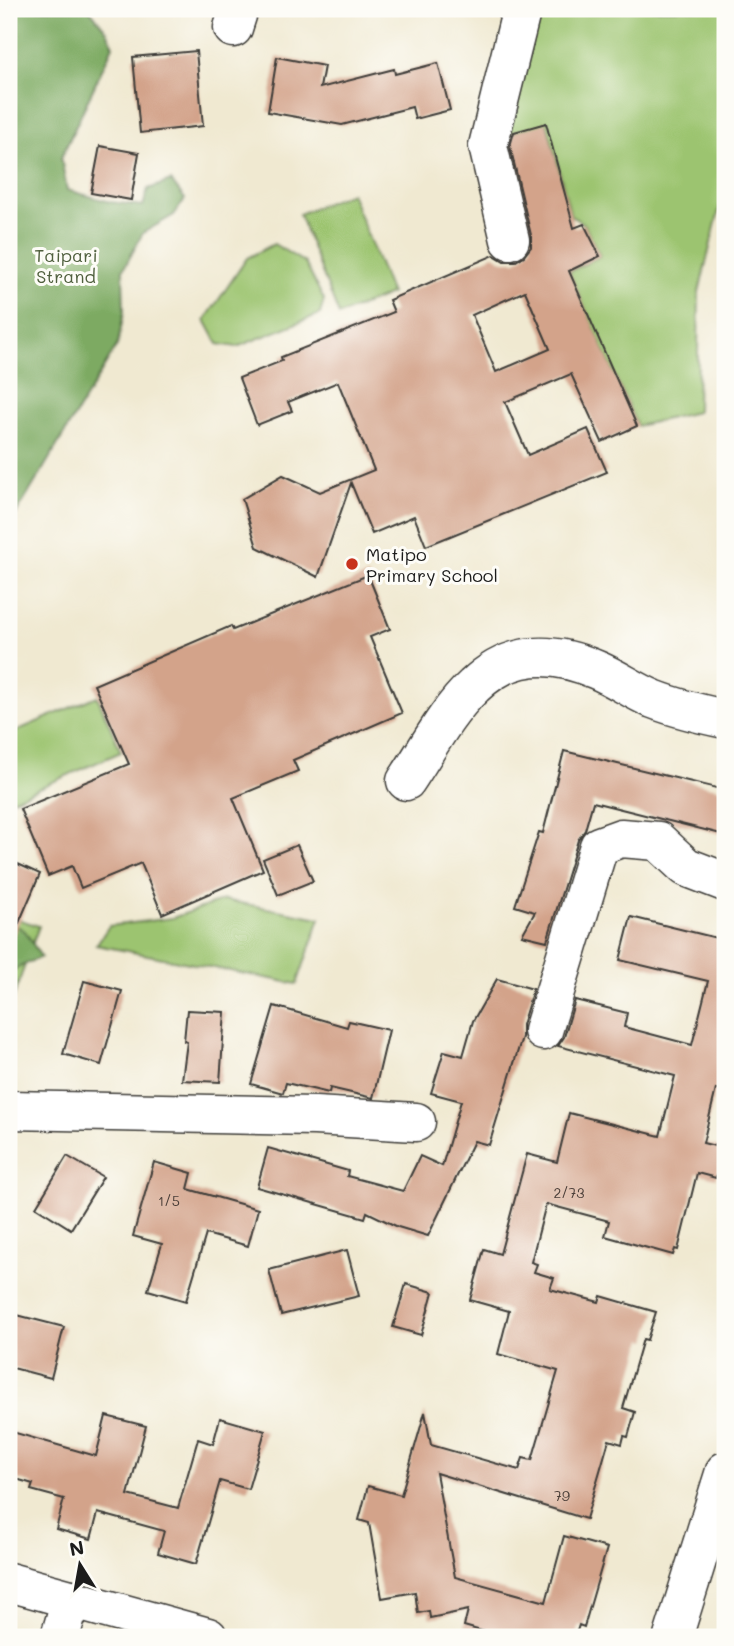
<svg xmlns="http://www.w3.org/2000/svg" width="734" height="1646" viewBox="0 0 734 1646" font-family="Mali,sans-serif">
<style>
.green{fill:#9cc46f;stroke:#5c7046;stroke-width:2}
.forest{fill:#7daa62;stroke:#4c633f;stroke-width:2}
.building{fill:#d3a38a;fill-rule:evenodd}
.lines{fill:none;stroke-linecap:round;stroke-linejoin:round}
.minor-casing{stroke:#3c3b37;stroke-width:41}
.minor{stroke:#fff;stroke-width:38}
.poi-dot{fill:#c8321e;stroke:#fdfcf7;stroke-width:2.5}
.labels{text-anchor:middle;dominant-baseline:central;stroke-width:6;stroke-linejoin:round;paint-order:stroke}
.number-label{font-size:14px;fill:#4a3e38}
.park-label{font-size:18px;fill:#4f5f3d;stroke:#fdfcf7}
.poi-label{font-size:18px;fill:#1c1c1c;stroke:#fdfcf7;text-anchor:start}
</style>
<rect width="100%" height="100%" fill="#fdfcf7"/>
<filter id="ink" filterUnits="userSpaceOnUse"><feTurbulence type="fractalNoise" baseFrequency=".0143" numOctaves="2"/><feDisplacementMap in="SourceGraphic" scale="14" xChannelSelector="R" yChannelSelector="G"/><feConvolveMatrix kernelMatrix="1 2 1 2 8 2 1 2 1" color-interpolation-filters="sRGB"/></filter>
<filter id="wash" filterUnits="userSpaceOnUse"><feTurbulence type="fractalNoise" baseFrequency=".00686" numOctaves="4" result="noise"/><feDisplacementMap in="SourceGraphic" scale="28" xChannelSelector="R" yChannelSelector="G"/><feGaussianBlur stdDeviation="1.57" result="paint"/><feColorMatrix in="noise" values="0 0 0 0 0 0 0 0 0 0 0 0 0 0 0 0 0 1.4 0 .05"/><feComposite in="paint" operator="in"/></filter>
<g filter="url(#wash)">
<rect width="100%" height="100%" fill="#f0e9d1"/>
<!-- green -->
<g class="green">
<polygon points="535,9 725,9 725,186 699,292 697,412 637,426 569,272 600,256 584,224 571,216 547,124 502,135"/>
<polygon points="351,193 391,294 339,315 299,214"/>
<polygon points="274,244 305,263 324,300 320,314 237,347 218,344 205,320 247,258"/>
<polygon points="97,696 121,752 9,801 9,734"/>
<polygon points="224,900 320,918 297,984 96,945 109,926 172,918"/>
<polygon points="9,916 39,926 9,1009"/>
</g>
<!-- forest -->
<g class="forest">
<polygon points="9,9 89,9 107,31 113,46 61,158 67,190 111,202 143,206 148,189 171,181 185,199 174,215 143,233 123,270 124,312 118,344 9,526"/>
<polygon points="9,921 25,931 41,957 9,972"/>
</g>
<g id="blocks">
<!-- building -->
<g class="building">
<polygon points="196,51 203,126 140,133 133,57"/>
<polygon points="277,57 324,66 320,88 394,69 395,74 438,63 450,110 415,119 412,107 342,125 268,112"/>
<path d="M 546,123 L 574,228 L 584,224 L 600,256 L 569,271 L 637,426 L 602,442 L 571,374 L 505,402 L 528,455 L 588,429 L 607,472 L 426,546 L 414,516 L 372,534 L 351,483 L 318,577 L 257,547 L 242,499 L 283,475 L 320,492 L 374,470 L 338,382 L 288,402 L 292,411 L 257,425 L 239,378 L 282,361 L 281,357 L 394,312 L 389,300 L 494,255 L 504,261 L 516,261 L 524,256 L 531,247 L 531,235 L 510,146 L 514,132 ZM 525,291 L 550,349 L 496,372 L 472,315 Z"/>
<polygon points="100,146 139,153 131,200 91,193"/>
<polygon points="368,575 390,629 370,637 402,713 293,760 298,771 233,798 263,870 162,914 141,863 81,888 72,866 48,876 20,809 129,764 94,685 231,626 233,630"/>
<polygon points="564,751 725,790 725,835 593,802 585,830 578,840 547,941 522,935 535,912 515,906 539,832 543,833"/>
<polygon points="297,845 313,881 278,895 263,859"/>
<polygon points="9,860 40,874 9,946"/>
<polygon points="631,917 725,940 725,1091 716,1089 703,1143 723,1148 716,1178 697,1173 678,1250 675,1249 673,1255 605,1236 609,1221 546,1204 531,1262 537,1264 534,1272 554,1278 550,1289 599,1302 601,1296 656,1312 647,1340 643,1339 623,1408 635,1412 628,1437 624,1436 622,1444 609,1440 586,1519 436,1473 455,1577 546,1602 564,1536 607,1548 584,1627 579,1625 575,1637 502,1637 464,1626 468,1610 430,1618 429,1611 418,1613 415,1592 382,1598 369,1523 359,1520 368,1486 401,1495 425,1412 431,1445 519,1470 523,1458 532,1460 558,1371 498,1354 509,1311 470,1300 484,1249 500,1254 527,1154 557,1162 569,1113 660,1136 675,1076 558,1046 564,1037 575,1000 627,1013 624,1027 692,1045 708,981 620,960"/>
<polygon points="497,979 533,989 522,1025 522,1037 489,1145 474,1141 428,1236 398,1227 367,1212 365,1218 257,1187 268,1148 348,1171 347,1176 403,1191 420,1156 442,1166 461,1101 431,1093 444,1051 463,1056 473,1021"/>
<polygon points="84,981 122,991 101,1065 63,1054"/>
<polygon points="274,1006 347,1027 349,1021 389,1030 373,1098 330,1088 329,1093 286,1083 283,1093 251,1084"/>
<polygon points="187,1010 225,1012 220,1082 182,1080 187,1042 184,1041"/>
<polygon points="67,1156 103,1177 71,1229 36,1207"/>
<polygon points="154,1162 192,1173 188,1189 258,1209 248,1246 206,1234 186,1301 148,1290 162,1244 133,1236"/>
<polygon points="347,1250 359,1296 281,1315 269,1270"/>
<polygon points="406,1284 433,1292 421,1335 393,1327"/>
<polygon points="9,1313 64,1327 51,1378 9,1367"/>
<polygon points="106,1416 146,1426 128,1495 178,1508 198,1439 213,1444 220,1418 265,1431 248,1489 220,1481 196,1564 158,1553 164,1531 98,1513 91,1539 56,1529 64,1499 31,1490 33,1484 9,1477 9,1431 96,1456"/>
</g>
</g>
</g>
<g filter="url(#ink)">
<use href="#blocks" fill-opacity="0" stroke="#3c3b37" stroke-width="2"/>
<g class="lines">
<!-- minor casing -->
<g class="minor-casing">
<g id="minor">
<polyline points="233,28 239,9"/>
<polyline points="510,240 488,146 521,12 516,9"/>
<path d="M 406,781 C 427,750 446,712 474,686 C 510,651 552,650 597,670 C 616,678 634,691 653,699 C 676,708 701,714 725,719"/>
<polyline points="543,1031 599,846 621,838 658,841 686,867 725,882"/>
<polyline points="9,1110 315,1116 416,1122"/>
<polyline points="9,1582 208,1637"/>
<polyline points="60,1637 71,1599"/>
<polyline points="673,1637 725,1471"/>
</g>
</g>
<!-- minor -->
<use href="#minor" class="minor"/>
</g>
</g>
<!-- markers -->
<circle class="poi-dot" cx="352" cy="564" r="7"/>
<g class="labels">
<!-- number labels -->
<g class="number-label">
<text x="569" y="1192">2/73</text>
<text x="169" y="1200">1/5</text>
<text x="562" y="1495">79</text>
</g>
<!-- park labels -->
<g class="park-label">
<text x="66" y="255">Taipari<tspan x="66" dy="21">Strand</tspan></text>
</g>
<!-- poi labels -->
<g class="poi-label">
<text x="366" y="554">Matipo<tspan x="366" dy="21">Primary School</tspan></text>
</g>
</g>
<!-- margin -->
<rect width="734" height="1646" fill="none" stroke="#fdfcf7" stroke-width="35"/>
<!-- north arrow -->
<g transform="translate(80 1565) rotate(349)" stroke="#fdfcf7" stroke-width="5" paint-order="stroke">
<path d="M0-5L12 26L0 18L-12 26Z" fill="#1c1c1c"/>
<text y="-10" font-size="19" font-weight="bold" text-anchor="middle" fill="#1c1c1c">N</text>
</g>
</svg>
